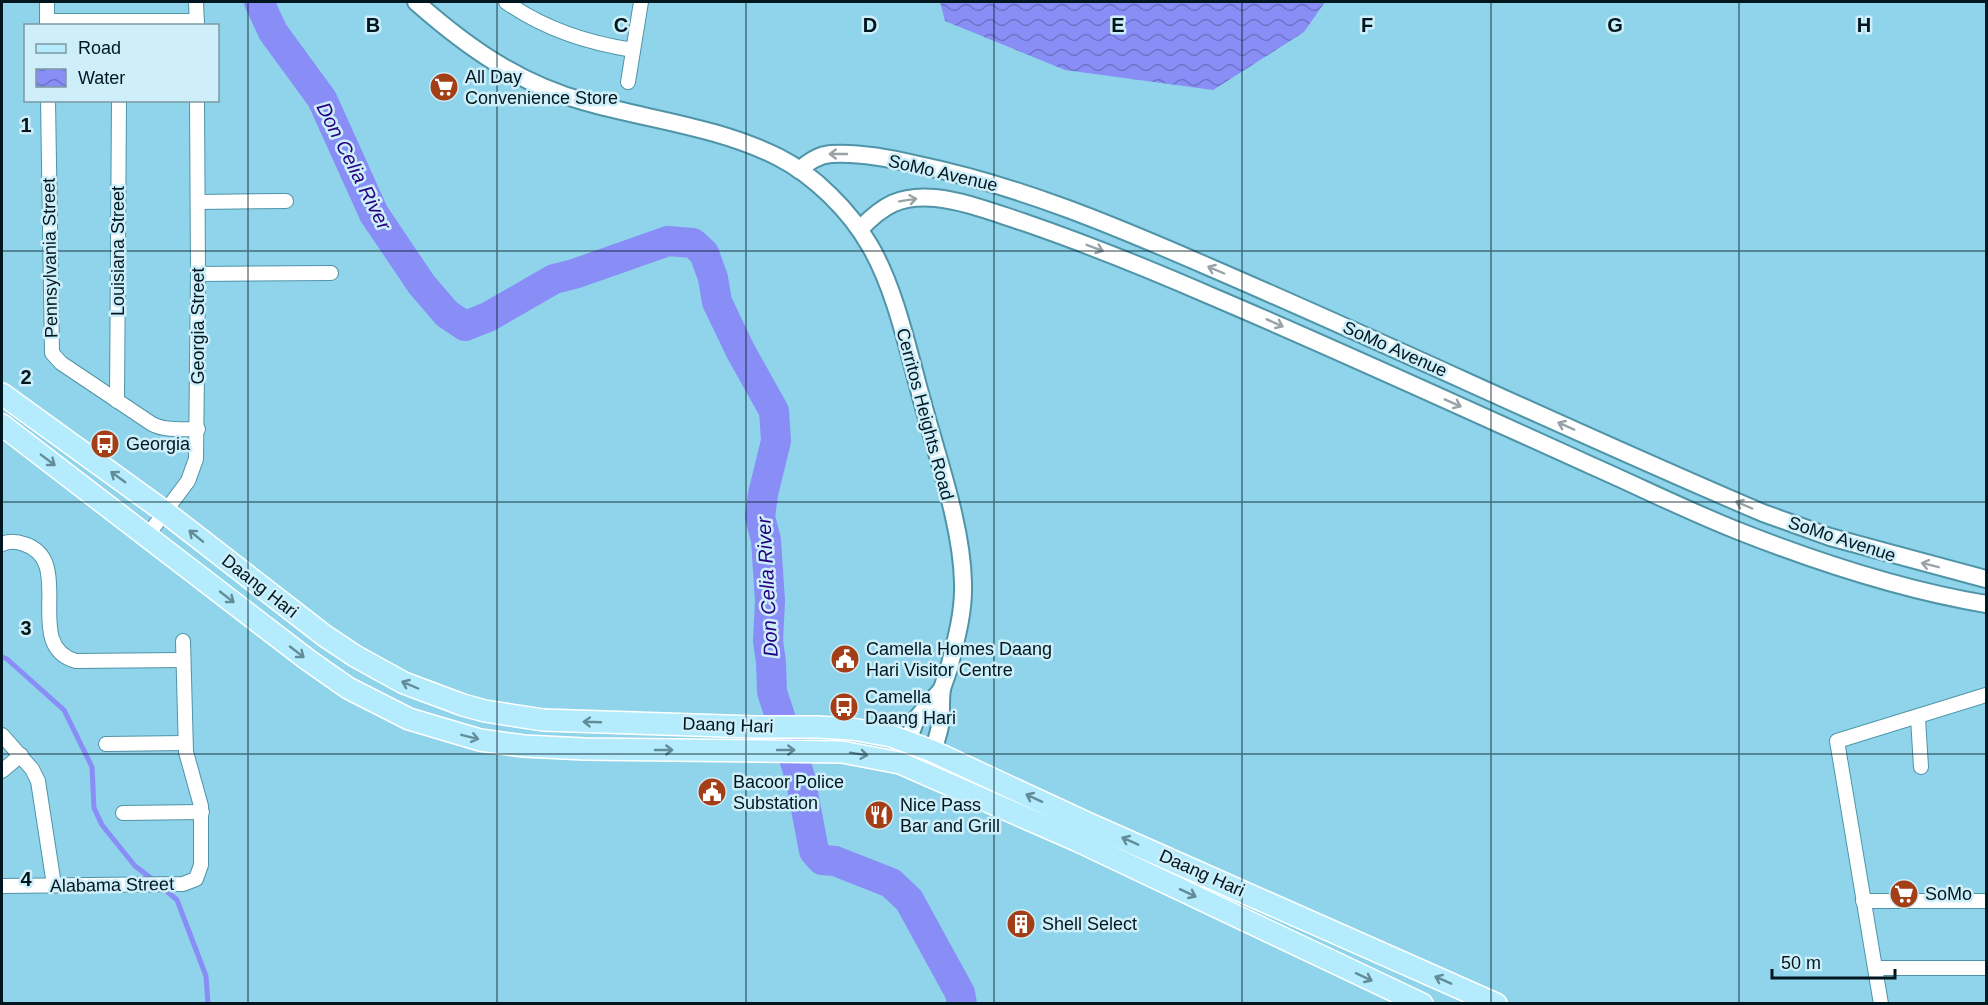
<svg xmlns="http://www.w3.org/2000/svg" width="1988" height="1005" viewBox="0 0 1988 1005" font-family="Helvetica,sans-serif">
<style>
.water{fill:url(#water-waves)}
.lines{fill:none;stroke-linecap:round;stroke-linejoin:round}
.stream{stroke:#888ef6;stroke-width:5}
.river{stroke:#888ef6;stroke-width:30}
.minor-casing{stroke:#5094a8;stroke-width:16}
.tertiary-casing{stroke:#5094a8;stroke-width:20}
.primary-casing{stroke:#fff;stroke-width:24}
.minor{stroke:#fff;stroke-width:14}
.tertiary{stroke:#fff;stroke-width:16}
.primary{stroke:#b4ecfd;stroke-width:21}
.oneway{stroke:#99a2a5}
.oneway2{stroke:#638c99}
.grid{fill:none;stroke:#00171f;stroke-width:1.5;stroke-opacity:0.55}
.labels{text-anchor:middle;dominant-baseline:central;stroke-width:5;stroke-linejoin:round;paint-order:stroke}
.poi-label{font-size:18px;fill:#00171f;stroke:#ceeffa;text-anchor:start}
.street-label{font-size:18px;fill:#00171f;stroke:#ceeffa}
.water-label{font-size:20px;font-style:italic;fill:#270184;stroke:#ceeffa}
.grid-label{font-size:20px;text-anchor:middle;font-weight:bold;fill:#00171f;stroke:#ceeffa;stroke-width:5;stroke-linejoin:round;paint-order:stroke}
</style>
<defs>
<pattern id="water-waves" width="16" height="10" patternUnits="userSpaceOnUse" patternTransform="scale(1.5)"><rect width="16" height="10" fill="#888ef6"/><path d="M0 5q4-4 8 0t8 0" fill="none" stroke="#6d73c7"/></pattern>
</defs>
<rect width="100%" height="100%" fill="#8fd4ea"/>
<!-- water -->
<polygon class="water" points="940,2 1325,2 1304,32 1213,90 1065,70 945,21"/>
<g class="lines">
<!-- stream -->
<g class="stream">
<polyline points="2,657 7,659 64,710 92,767 94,808 102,825 135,866 155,881"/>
<polyline points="162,887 177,900 206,976 208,1004"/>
</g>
<!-- river -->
<polyline class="river" points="259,2 273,32 322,99 374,214 422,285 447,314 465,326 488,317 554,279 574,274 668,241 693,243 704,253 713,278 717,302 741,352 774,411 776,441 763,494 760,517 766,540 770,601 768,641 771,662 772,692 800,777 814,851 822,860 835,861 891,883 909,900 960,993 962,1004"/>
<!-- minor casing -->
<g class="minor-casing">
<g id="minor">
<polyline points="47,2 47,26"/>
<polyline points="196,2 197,26"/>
<path d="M 506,2 C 544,29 587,43 633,50"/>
<polyline points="47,21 197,21"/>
<polyline points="628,82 641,2"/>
<path d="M 48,100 L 52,353 L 61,363 L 152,424 C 166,431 182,429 198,429"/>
<polyline points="198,202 286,201"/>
<polyline points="198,274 331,273"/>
<polyline points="117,401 119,100"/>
<polyline points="147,536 188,481 196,459 198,274 197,100"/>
<path d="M 2,544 C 9,541 16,541 24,544 C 77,560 21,646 76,661 L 182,660"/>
<polyline points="1918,718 1921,767"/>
<polyline points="2,735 32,769 38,781 54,885"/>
<polyline points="106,744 185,743"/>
<polyline points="2,771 21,755"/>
<polyline points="123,813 202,812"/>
<polyline points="2,886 183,884 196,879 201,865 201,806 186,752 183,641"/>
<polyline points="1863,901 1986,901"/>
<polyline points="1876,968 1986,968"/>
<polyline points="1881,1004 1837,741 1986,695"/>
</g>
</g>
<!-- tertiary casing -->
<g class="tertiary-casing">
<g id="tertiary">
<path d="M 416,2 C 467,47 519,84 586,102 C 650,120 718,127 778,157 C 814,175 850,211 870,246 C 896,290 909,355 923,404 C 938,460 962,526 963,583 C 964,612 956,640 949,668 C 947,675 944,682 942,689 C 940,701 942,714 940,726 C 937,742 930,758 925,773"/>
<path d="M 799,170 C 809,162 818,155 831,154 C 860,152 892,159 919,165 C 1020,186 1115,226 1209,267 C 1395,347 1577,434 1763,513 L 1830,537 L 1986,579"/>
<path d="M 860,229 C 883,205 900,195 935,198 C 965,201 995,213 1023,222 C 1087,244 1149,269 1211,296 C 1338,350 1464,408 1590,465 C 1640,487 1690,512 1741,532 C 1820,563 1902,590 1986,604"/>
<polyline points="900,763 916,719 942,689"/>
</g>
</g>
<!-- primary casing -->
<g class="primary-casing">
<g id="primary">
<polyline points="2,394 165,512 325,636 355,656 404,683 463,705 485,711 543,720 755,727 817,727 852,729 891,736 932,751 1087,823 1496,1004"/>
<polyline points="2,425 308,660 348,688 409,719 480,740 524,746 585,749 842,752 900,763 1078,841 1422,1004"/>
</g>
</g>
<!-- minor -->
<use href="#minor" class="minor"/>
<!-- tertiary -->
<use href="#tertiary" class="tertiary"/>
<!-- primary -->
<use href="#primary" class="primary"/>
</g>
<!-- one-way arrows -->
<defs><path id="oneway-shaft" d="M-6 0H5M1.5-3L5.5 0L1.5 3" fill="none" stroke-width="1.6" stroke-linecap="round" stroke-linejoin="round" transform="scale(1.5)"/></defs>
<g class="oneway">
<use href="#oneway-shaft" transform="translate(838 154) rotate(180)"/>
<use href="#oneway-shaft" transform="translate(908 200) rotate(-9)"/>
<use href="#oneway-shaft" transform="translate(1095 248) rotate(21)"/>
<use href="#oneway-shaft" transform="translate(1216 270) rotate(-157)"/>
<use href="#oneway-shaft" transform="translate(1275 323) rotate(24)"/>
<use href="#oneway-shaft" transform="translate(1453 403) rotate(24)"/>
<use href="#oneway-shaft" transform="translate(1566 426) rotate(-156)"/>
<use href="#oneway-shaft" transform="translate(1744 505) rotate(-157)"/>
<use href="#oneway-shaft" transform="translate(1930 565) rotate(-166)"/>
</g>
<g class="oneway2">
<use href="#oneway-shaft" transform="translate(48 460) rotate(37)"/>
<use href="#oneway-shaft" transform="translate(118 477) rotate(-144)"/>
<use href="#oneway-shaft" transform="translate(196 536) rotate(-141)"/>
<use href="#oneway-shaft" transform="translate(227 597) rotate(38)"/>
<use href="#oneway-shaft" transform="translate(297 652) rotate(38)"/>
<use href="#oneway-shaft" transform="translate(410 685) rotate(-157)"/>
<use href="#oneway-shaft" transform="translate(592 722) rotate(-178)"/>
<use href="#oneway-shaft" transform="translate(470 737) rotate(14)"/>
<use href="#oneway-shaft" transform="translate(664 750)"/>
<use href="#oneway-shaft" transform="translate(786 750)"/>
<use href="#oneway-shaft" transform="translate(859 754) rotate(9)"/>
<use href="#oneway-shaft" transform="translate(1034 798) rotate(-155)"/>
<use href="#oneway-shaft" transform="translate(1130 841) rotate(-156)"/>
<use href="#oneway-shaft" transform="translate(1188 893) rotate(25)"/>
<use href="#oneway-shaft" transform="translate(1364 977) rotate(25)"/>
<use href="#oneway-shaft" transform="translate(1443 980) rotate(-156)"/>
</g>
<!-- grid -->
<path class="grid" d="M 248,2 L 248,1004M 497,2 L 497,1004M 746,2 L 746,1004M 994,2 L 994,1004M 1242,2 L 1242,1004M 1491,2 L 1491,1004M 1739,2 L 1739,1004M 2,251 L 1986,251M 2,502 L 1986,502M 2,754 L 1986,754"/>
<!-- icons -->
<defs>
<g id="supermarket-disc" transform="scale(1.5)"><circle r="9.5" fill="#a43e16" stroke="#ceeffa"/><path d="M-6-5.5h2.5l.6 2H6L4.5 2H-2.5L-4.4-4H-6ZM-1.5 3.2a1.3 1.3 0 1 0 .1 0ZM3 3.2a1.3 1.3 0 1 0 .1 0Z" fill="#fff"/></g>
<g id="bus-disc" transform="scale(1.5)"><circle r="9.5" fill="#a43e16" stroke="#ceeffa"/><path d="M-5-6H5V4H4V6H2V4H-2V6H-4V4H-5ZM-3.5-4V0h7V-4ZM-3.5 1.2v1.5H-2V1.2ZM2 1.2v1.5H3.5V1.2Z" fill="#fff"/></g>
<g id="civic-disc" transform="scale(1.5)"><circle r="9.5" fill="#a43e16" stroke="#ceeffa"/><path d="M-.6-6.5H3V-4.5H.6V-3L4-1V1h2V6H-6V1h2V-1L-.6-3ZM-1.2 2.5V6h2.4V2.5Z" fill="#fff"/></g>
<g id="restaurant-disc" transform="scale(1.5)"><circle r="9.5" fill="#a43e16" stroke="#ceeffa"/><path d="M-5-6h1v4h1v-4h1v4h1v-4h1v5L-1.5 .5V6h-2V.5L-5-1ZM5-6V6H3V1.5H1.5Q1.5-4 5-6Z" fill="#fff"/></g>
<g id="building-disc" transform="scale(1.5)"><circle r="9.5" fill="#a43e16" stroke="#ceeffa"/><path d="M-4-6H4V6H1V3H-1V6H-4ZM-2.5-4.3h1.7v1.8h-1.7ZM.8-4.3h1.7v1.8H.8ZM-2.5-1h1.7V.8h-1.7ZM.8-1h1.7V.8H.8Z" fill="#fff"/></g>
</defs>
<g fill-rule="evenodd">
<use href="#supermarket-disc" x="444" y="87"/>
<use href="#bus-disc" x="105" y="444"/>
<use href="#civic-disc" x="845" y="659"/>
<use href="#bus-disc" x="844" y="707"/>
<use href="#civic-disc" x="712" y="792"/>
<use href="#restaurant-disc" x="879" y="815"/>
<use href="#supermarket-disc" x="1904" y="894"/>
<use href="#building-disc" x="1021" y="924"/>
</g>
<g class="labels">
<!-- poi labels -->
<g class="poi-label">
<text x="465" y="77">All Day<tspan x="465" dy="21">Convenience Store</tspan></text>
<text x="126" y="444">Georgia</text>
<text x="866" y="649">Camella Homes Daang<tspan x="866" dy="21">Hari Visitor Centre</tspan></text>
<text x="865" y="697">Camella<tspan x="865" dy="21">Daang Hari</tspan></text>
<text x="733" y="782">Bacoor Police<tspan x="733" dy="21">Substation</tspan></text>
<text x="900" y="805">Nice Pass<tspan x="900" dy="21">Bar and Grill</tspan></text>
<text x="1925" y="894">SoMo</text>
<text x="1042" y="924">Shell Select</text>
</g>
<!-- street labels -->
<g class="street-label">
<text transform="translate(943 173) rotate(13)">SoMo Avenue</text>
<text transform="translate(118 251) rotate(-90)">Louisiana Street</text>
<text transform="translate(50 258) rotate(-91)">Pennsylvania Street</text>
<text transform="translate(198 326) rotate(-90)">Georgia Street</text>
<text transform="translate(1395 349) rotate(24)">SoMo Avenue</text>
<text transform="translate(925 414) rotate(75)">Cerritos Heights Road</text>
<text transform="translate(1842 539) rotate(18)">SoMo Avenue</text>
<text transform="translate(260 586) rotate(38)">Daang Hari</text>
<text transform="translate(728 725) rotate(2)">Daang Hari</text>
<text transform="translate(1202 873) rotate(24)">Daang Hari</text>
<text transform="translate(112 885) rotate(-1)">Alabama Street</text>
</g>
<!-- water labels -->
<g class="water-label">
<text transform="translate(354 166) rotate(63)">Don Celia River</text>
<text transform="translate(767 587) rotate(-93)">Don Celia River</text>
</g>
</g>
<g class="grid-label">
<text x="373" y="32">B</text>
<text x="621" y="32">C</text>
<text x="870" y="32">D</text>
<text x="1118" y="32">E</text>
<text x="1367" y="32">F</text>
<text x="1615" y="32">G</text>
<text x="1864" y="32">H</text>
<text x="26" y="132">1</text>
<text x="26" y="384">2</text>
<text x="26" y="635">3</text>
<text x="26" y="886">4</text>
</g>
<!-- border -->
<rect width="1988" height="1005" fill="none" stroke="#00171f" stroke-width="6"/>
<!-- legend -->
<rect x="24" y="24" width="195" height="78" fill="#ceeffa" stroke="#7c99a2" stroke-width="1.5"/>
<rect x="36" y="44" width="30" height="9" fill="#b4ecfd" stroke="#7c99a2" stroke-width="1.5"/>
<text x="78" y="54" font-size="18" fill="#00171f">Road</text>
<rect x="36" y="69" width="30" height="18" fill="url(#water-waves)" stroke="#7c99a2" stroke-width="1.5"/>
<text x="78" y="84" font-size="18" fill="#00171f">Water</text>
<!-- scale -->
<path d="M1772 969v9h123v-9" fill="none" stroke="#00171f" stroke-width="3"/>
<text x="1781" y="969" font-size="18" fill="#00171f" stroke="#ceeffa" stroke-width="4.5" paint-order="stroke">50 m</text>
</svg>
